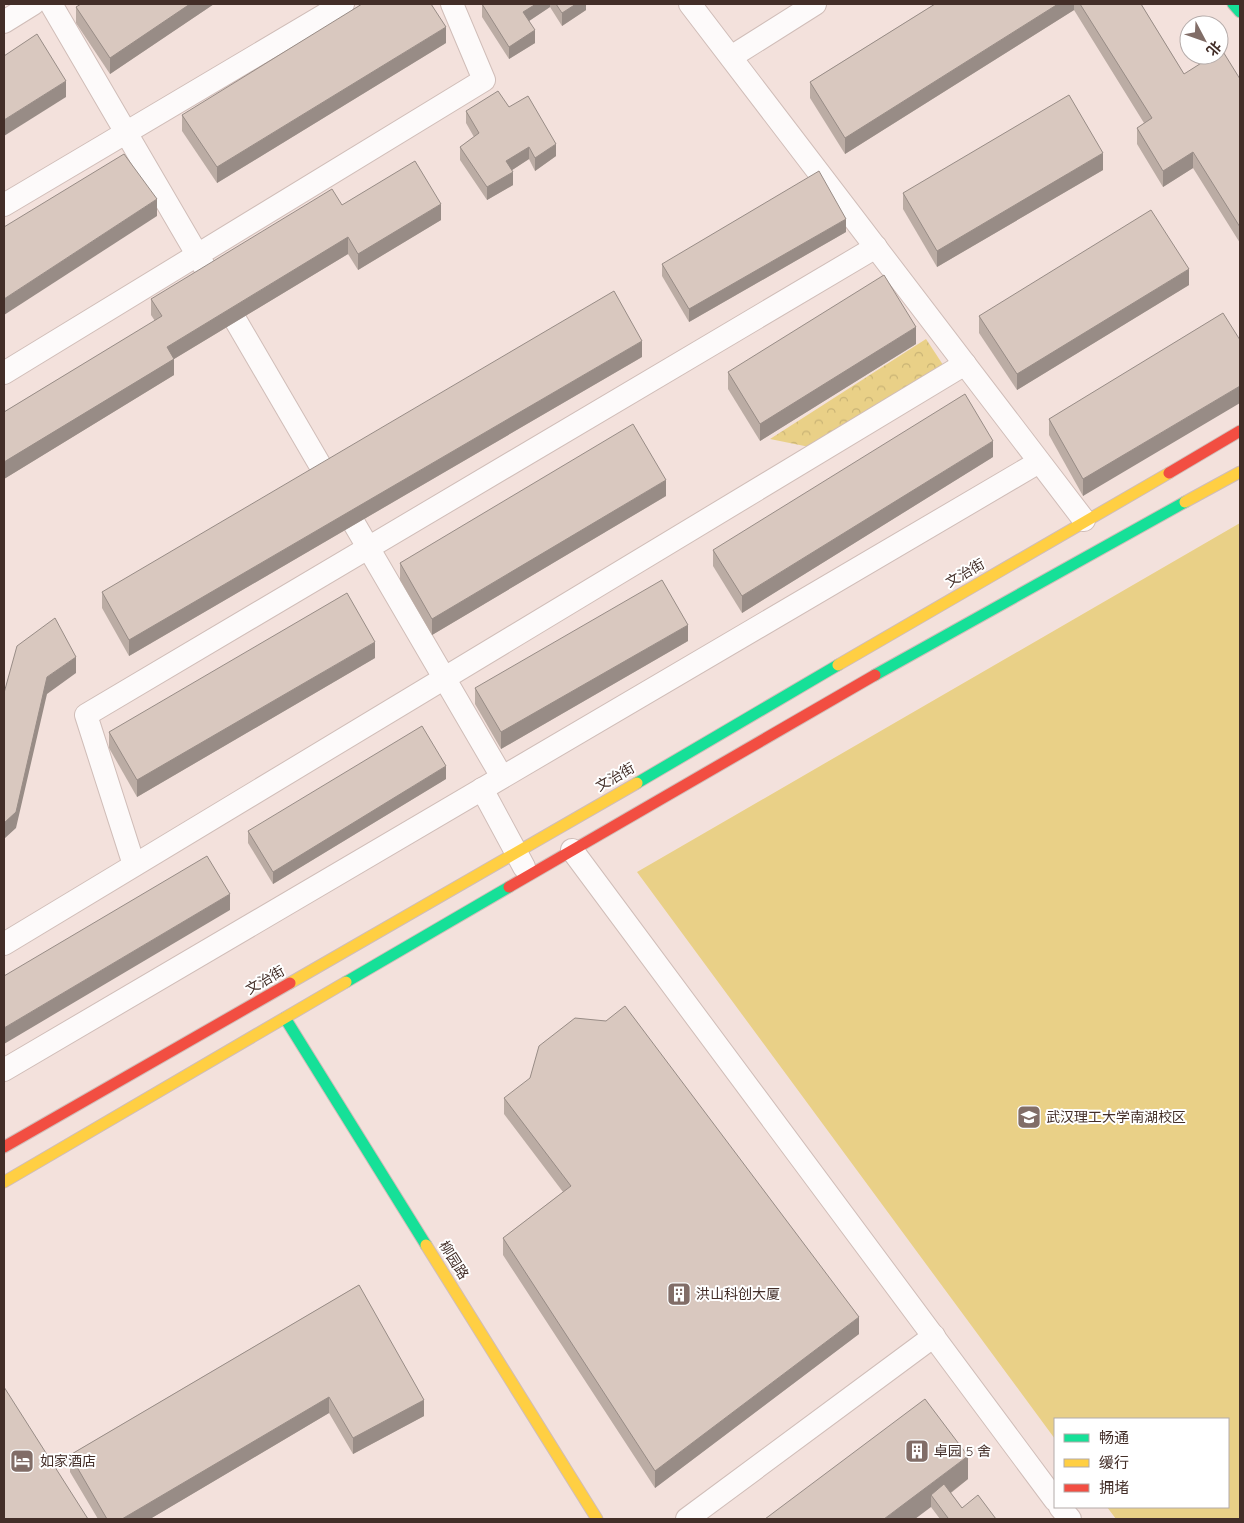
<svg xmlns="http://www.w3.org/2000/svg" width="1244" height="1523" viewBox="0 0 1244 1523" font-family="Quicksand,'Noto Sans SC',sans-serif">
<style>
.grass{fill:#e9d087}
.park{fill:url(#park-crowns)}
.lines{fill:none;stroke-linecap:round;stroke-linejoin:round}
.street-casing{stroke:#d0bdb8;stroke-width:24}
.fast-casing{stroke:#d0bdb8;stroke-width:13}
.slow-casing{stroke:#d0bdb8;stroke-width:13}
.jam-casing{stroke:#d0bdb8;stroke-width:13}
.street{stroke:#fdfafa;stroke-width:22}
.fast{stroke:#16e098;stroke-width:11}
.slow{stroke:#ffcf43;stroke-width:11}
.jam{stroke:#f24e42;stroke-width:11}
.wall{fill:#bbaca4}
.shaded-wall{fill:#988c86}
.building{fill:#d9c8bf;stroke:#988c86}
.labels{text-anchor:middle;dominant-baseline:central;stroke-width:4;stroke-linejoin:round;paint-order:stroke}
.street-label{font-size:14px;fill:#432e28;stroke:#fff}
.poi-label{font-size:14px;fill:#432e28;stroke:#fff;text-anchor:start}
</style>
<defs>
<pattern id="park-crowns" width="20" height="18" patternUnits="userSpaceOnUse" patternTransform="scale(1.25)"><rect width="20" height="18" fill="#e9d087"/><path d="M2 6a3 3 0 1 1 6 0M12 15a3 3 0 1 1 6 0" fill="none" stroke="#c9b375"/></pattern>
</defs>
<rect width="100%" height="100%" fill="#f3e1dc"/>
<!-- grass -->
<polygon class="grass" points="1240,523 1240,1519 1116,1519 1107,1507 1228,1507 1228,1419 1055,1419 1055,1439 637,872"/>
<!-- park -->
<polygon class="park" points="926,339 953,380 839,453 770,439"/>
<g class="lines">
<!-- street casing -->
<g class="street-casing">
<g id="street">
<polyline points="51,4 502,777"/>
<polyline points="690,4 1084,520"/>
<polyline points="4,22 33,4"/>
<polyline points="731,57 815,4"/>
<polyline points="4,205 343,4"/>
<polyline points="4,373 484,80 452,4"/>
<polyline points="482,789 524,867"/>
<polyline points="572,850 1055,1500"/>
<polyline points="134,865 86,715 876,247"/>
<polyline points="4,944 965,364"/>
<polyline points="4,1070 1039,462"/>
<polyline points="1060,1507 1070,1519"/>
<polyline points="687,1519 934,1336"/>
</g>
</g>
<!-- fast casing -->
<g class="fast-casing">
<g id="fast">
<polyline points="1233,4 1240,12"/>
<polyline points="875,675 1185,502"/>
<polyline points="637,783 838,665"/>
<polyline points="346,982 509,887"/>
<polyline points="285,1018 426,1245"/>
</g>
</g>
<!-- slow casing -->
<g class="slow-casing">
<g id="slow">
<polyline points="1185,502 1240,472"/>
<polyline points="838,665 1169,473"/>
<polyline points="290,983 637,783"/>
<polyline points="4,1182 346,982"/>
<polyline points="426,1245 597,1519"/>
</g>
</g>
<!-- jam casing -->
<g class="jam-casing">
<g id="jam">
<polyline points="1169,473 1240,431"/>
<polyline points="509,887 875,675"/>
<polyline points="4,1147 290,983"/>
</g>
</g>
<!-- street -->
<use href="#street" class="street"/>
<!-- fast -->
<use href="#fast" class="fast"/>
<!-- slow -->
<use href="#slow" class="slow"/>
<!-- jam -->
<use href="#jam" class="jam"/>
</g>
<!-- wall -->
<g class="wall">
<polygon points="214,4 110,74 76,23 76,7"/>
<polygon points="482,4 586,4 586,10 562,26 550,7 529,21 535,43 509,59 482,17"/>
<polygon points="935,4 1141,4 1184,74 1240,79 1240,243 1193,168 1163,187 1137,144 1137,128 1144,123 1074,10 845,154 810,98 810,82"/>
<polygon points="446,43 217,183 182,131 182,115"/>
<polygon points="509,107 556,156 535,171 529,159 512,170 513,185 487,200 460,160 460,147 474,137 466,123 466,111"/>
<polygon points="1103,170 937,267 903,209 903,193"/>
<polygon points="342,205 441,220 358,270 348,254 174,359 174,375 4,479 4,412 155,321 151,315 151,299"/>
<polygon points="846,232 689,322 662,276 662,264"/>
<polygon points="1189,285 1017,390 979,333 979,316"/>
<polygon points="1240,340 1083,496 1049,435 1049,419"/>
<polygon points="916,344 760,441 728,389 728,372"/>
<polygon points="642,357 129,656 102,608 102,592"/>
<polygon points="993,457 742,613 713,566 713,550"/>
<polygon points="666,496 432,635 400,580 400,563"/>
<polygon points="688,641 501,749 475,704 475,688"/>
<polygon points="375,658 137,797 109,748 109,732"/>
<polygon points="446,779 273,884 248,843 248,831"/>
<polygon points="504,1098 859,1334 655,1488 503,1255 503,1238 563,1192 504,1114"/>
<polygon points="359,1285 424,1416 353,1454 329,1413 150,1519 98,1519 70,1472 70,1455"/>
<polygon points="968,1479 951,1493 962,1508 996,1519 940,1519 931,1507 765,1519"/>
</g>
<!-- shaded-wall -->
<g class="shaded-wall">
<polygon points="190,4 214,4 110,74 110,58"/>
<polygon points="536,4 550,4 550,7 523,25 523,12"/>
<polygon points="576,4 586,4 586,10 562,26 562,13"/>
<polygon points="1058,4 1074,4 1074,10 845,154 845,138"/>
<polygon points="446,27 446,43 217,183 217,167"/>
<polygon points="535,30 535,43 509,59 509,47"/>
<polygon points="66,81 66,97 4,136 4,120"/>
<polygon points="556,144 556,156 535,171 535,158"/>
<polygon points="529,147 529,159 506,174 506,161"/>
<polygon points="1193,152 1193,168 1163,187 1163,171"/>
<polygon points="1103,153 1103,170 937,267 937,251"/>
<polygon points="513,172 513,185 487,200 487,187"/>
<polygon points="157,199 157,216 4,315 4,299"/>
<polygon points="441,204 441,220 358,270 358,254"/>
<polygon points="846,219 846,232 689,322 689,309"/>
<polygon points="348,237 348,254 174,359 174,375 4,479 4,462 167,347"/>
<polygon points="1189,269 1189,285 1017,390 1017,374"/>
<polygon points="916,327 916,344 760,441 760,424"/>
<polygon points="642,341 642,357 129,656 129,640"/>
<polygon points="1240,386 1240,403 1083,496 1083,479"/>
<polygon points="993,441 993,457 742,613 742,596"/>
<polygon points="666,480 666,496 432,635 432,619"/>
<polygon points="688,625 688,641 501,749 501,732"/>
<polygon points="375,642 375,658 137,797 137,780"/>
<polygon points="76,657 76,673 47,694 16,828 4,839 4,823 47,677"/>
<polygon points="446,766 446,779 273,884 273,872"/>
<polygon points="230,894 230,910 4,1044 4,1028"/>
<polygon points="859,1317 859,1334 655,1488 655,1471"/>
<polygon points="329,1397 329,1413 150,1519 122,1519"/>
<polygon points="424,1400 424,1416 353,1454 353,1438"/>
<polygon points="968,1456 968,1479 937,1503 931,1495 931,1507 915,1519 884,1519"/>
</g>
<!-- building -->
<g class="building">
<polygon points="81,4 190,4 110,58 76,7"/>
<polygon points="362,4 431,4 446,27 217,167 182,115"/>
<polygon points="482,4 536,4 523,12 535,30 509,47"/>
<polygon points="556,4 576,4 562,13"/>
<polygon points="935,4 1058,4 845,138 810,82"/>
<polygon points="1080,4 1141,4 1184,74 1214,55 1219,55 1219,52 1222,50 1240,79 1240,227 1193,152 1163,171 1137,128 1152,118"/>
<polygon points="37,34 66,81 4,120 4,56"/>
<polygon points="498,91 509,107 528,96 556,144 535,158 529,147 506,161 513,172 487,187 460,147 479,133 466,111"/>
<polygon points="1069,95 1103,153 937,251 903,193"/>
<polygon points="124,154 157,199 4,299 4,227"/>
<polygon points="415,161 441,204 358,254 348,237 167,347 174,359 4,462 4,412 162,316 151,299 332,189 342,205"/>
<polygon points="819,171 846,219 689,309 662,264"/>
<polygon points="1151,210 1189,269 1017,374 979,316"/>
<polygon points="884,275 916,327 760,424 728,372"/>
<polygon points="614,291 642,341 129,640 102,592"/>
<polygon points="1223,313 1240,340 1240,386 1083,479 1049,419"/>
<polygon points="965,394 993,441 742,596 713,550"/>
<polygon points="633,424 666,480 432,619 400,563"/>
<polygon points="662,580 688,625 501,732 475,688"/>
<polygon points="347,593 375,642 137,780 109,732"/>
<polygon points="55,618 76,657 47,677 16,812 4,823 4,693 17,646"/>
<polygon points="422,726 446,766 273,872 248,831"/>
<polygon points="207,856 230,894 4,1028 4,976"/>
<polygon points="625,1006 859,1317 655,1471 503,1238 571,1186 504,1098 530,1078 539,1046 575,1018 606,1021"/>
<polygon points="359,1285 424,1400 353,1438 329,1397 122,1519 107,1519 70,1455"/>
<polygon points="4,1387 88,1519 4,1519"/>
<polygon points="925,1399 968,1456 884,1519 765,1519"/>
<polygon points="944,1484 962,1508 978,1495 996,1519 947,1519 948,1518 931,1495"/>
</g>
<!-- icons -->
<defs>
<g id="university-square" transform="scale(1.25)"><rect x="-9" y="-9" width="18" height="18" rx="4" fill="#816d67" stroke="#fff"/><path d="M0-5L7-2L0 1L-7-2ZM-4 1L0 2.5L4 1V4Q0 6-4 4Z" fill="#fff"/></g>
<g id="building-square" transform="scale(1.25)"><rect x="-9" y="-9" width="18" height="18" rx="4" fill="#816d67" stroke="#fff"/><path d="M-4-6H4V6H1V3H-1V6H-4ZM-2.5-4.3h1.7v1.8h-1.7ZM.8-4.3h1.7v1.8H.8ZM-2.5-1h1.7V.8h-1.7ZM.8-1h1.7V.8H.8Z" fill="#fff"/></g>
<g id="hotel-square" transform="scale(1.25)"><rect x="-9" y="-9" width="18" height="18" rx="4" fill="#816d67" stroke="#fff"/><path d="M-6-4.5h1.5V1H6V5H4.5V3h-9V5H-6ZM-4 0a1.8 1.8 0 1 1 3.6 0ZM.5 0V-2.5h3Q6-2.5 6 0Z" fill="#fff"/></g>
</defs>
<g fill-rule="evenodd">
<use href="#university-square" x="1029" y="1117"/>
<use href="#building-square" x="679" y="1294"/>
<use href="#building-square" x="917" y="1451"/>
<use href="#hotel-square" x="22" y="1461"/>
</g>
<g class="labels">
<!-- street labels -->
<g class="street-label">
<text transform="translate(965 573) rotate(-30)">文治街</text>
<text transform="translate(615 777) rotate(-30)">文治街</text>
<text transform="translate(265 980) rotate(-30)">文治街</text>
<text transform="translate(454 1260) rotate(58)">柳园路</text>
</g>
<!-- poi labels -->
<g class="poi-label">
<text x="1046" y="1117">武汉理工大学南湖校区</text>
<text x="696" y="1294">洪山科创大厦</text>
<text x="934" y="1451">卓园 5 舍</text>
<text x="40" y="1461">如家酒店</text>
</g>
</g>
<!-- border -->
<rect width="1244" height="1523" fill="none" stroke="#432e28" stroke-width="10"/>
<!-- legend -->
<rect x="1054" y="1418" width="175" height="90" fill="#ffffff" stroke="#b4aba9"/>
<rect x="1064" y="1434" width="25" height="8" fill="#16e098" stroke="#b4aba9"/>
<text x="1099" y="1443" font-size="15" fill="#432e28">畅通</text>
<rect x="1064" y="1459" width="25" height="8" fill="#ffcf43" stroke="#b4aba9"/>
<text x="1099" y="1468" font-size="15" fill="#432e28">缓行</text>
<rect x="1064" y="1484" width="25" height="8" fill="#f24e42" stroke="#b4aba9"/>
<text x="1099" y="1493" font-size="15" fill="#432e28">拥堵</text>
<!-- north arrow -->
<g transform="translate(1204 40) rotate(131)"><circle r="24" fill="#ffffff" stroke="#b4aba9"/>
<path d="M0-4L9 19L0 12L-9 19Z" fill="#816d67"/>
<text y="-8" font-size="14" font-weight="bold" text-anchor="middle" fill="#432e28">北</text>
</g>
</svg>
